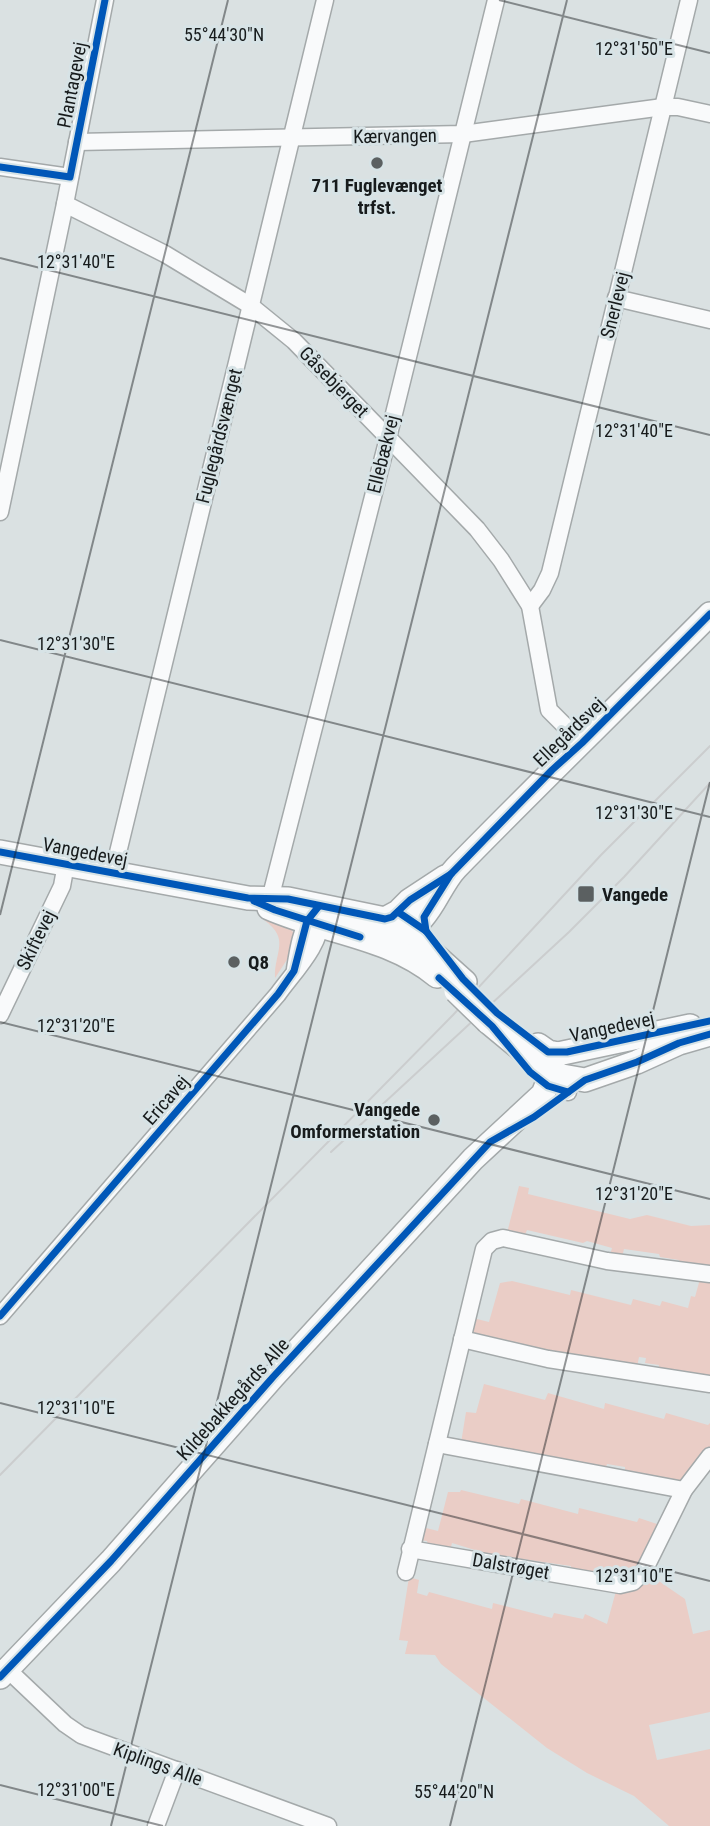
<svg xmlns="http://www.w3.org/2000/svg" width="710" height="1826" viewBox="0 0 710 1826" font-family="'Roboto Condensed',sans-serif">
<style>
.green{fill:#eacdc6}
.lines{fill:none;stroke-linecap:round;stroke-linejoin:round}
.street-casing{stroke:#a4a9aa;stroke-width:19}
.secondary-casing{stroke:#a4a9aa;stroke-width:26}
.street{stroke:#f9fafb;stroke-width:16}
.secondary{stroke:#f9fafb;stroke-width:23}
.tram{stroke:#cbcdce;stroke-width:2}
.secondary-bridge-casing{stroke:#a4a9aa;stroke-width:26;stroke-linecap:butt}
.secondary-bridge{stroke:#f9fafb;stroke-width:23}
.cycleway-casing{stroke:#d7e3e6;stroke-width:11}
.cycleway{stroke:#0057b8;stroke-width:7}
.ticks{fill:none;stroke:#171b1c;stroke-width:2;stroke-opacity:0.45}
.poi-dot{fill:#5b6061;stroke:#d7e3e6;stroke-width:2.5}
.labels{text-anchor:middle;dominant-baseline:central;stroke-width:6;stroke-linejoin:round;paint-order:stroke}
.street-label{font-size:19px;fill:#171b1c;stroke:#d7e3e6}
.poi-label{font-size:19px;font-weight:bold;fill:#171b1c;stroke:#d7e3e6;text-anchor:start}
.ticks-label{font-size:18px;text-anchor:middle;fill:#171b1c;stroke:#d7e3e6;stroke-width:6;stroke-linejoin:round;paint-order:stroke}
</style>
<rect width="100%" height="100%" fill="#dae1e2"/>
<!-- green -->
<g class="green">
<path d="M 264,920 L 289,926 L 296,937 L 290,955 L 275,978 C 274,952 291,939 264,920 Z"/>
<polygon points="519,1186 529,1188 528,1194 630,1219 647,1215 691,1226 710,1225 710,1269 679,1266 679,1260 660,1257 659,1254 624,1249 622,1257 610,1255 612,1248 587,1241 583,1243 527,1230 524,1237 507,1233"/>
<polygon points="700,1279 710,1280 710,1378 658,1371 659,1365 645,1363 646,1358 639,1357 637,1367 566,1355 472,1334 473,1318 489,1322 500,1283 512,1281 570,1295 571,1290 631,1305 633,1299 660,1306 662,1301 688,1308 691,1296 695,1297"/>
<polygon points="484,1384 545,1400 548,1393 604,1409 605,1403 664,1419 666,1413 708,1425 710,1423 710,1448 684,1479 679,1482 625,1474 625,1467 607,1464 605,1471 461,1443 466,1412 476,1413"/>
<polygon points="461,1490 519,1504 521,1499 578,1514 579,1508 637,1522 639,1518 660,1525 641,1565 628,1579 570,1572 571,1566 488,1554 452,1543 450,1550 428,1546 427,1541 419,1540 422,1527 438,1531 448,1492 460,1492"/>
<path d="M 650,1575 L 685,1599 L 693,1634 L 710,1630 L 710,1712 L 649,1725 L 657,1760 L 710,1749 L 710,1826 L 669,1826 L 634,1796 L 587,1773 L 547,1748 L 441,1664 L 435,1655 L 405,1654 L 408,1641 L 399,1640 L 409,1577 L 419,1580 L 417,1593 L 427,1596 L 429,1592 L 492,1609 L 493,1603 L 552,1618 L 554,1613 L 583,1619 L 585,1614 L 607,1624 L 616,1591 C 631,1593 642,1586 650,1575 Z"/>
</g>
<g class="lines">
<!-- street casing -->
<g class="street-casing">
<g id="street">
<polyline points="77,142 463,134 663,107 678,107 710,114"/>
<polyline points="0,167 70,177"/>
<polyline points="65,204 165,254 251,306 294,341 477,529 501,560 530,606 549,710 582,743"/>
<polyline points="616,298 710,320"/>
<polyline points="0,512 65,204 105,0"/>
<polyline points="530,606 542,590 550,573 689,0"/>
<polyline points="113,873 325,0"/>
<polyline points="268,907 388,438 496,0"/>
<path d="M 295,969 C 298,950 301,929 312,914"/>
<polyline points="0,1015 62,886 66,864"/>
<polyline points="558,1069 568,1092"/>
<path d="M 0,1316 L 278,994 C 292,974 324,942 320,917"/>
<polyline points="462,1339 548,1359 710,1384"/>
<polyline points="437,1444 684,1490"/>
<polyline points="410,1549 620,1585 633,1582 644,1571 684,1490 710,1456"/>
<polyline points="406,1572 484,1249 492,1241 503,1238 607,1261 710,1274"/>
<polyline points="7,1669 65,1724 81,1735 328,1826"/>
<polyline points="156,1826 177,1770"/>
</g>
</g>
<!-- secondary casing -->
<g class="secondary-casing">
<g id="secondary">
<polyline points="0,852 248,898 288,899 385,919 417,939 465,982"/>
<path d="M 269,908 C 326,933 388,936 437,976"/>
<polyline points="385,919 398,912 410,900 445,877"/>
<path d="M 330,928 L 397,932 C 430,927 436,889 456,868 C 540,782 626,699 710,614"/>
<polyline points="488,1022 551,1074 585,1080 637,1062 679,1043 710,1034"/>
<polyline points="538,1045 548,1052 558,1054 690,1026"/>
<polyline points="0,1677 111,1561 273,1377 473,1159 543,1094 551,1074 548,1052"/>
</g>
</g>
<!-- street -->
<use href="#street" class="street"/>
<!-- secondary -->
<use href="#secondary" class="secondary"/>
<!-- tram -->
<g class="tram">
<polyline points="331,1152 569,932 624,877 710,783"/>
<polyline points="0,1475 453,1015 601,855 710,746"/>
</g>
<!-- secondary-bridge casing -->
<g class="secondary-bridge-casing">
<polyline id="secondary-bridge" points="456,991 488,1022"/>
</g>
<!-- secondary-bridge -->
<use href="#secondary-bridge" class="secondary-bridge"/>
<!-- cycleway casing -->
<g class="cycleway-casing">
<g id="cycleway">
<polyline points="0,167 70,177 105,0"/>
<polyline points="0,852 248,898 288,899 385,919 392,917 410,900 451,874"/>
<polyline points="254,901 275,910 360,937"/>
<polyline points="398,912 426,931 463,979 497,1013 548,1052 567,1052 710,1021"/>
<polyline points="426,931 424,917 451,874 552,770 582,743 710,614"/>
<polyline points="439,978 492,1026 530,1072 548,1086 568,1092"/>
<polyline points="0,1316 278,994 294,971 307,921 319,906"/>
<polyline points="0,1677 111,1561 273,1377 490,1142 534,1117 585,1080 637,1062 679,1043 710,1034"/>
</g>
</g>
<!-- cycleway -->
<use href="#cycleway" class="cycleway"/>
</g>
<!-- ticks -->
<path class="ticks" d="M 499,0 L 710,53M 0,258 L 710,435M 0,640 L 710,817M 0,915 L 228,0M 0,1022 L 710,1199M 0,1403 L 710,1581M 0,1785 L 163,1826M 111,1826 L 567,0M 450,1826 L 710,782"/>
<!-- markers -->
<g class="poi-dot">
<circle cx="377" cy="163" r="7"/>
<rect x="577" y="885" width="18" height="18" rx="3.5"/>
<circle cx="234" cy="962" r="7"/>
<circle cx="434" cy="1120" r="7"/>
</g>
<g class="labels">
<!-- street labels -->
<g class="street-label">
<text transform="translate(72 85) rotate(-79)">Plantagevej</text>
<text transform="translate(395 136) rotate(-1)">Kærvangen</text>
<text transform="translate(615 305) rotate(-76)">Snerlevej</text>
<text transform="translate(334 382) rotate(46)">Gåsebjerget</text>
<text transform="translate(219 436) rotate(-76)">Fuglegårdsvænget</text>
<text transform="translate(383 454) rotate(-76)">Ellebækvej</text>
<text transform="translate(569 732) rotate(-44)">Ellegårdsvej</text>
<text transform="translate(85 852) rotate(11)">Vangedevej</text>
<text transform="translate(36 940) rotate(-64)">Skiftevej</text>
<text transform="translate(612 1027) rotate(-12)">Vangedevej</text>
<text transform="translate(166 1100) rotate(-49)">Ericavej</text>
<text transform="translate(233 1399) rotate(-48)">Kildebakkegårds Alle</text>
<text transform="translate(511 1566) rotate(10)">Dalstrøget</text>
<text transform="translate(158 1764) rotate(20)">Kiplings Alle</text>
</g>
<!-- poi labels -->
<g class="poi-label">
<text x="377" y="185" text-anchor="middle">711 Fuglevænget<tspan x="377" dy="22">trfst.</tspan></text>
<text x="602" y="894">Vangede</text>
<text x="248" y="962">Q8</text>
<text x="420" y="1109" text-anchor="end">Vangede<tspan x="420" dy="22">Omformerstation</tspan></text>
</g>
</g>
<g class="ticks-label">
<text x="224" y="41">55°44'30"N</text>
<text x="634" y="55">12°31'50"E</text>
<text x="76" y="268">12°31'40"E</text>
<text x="634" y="437">12°31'40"E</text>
<text x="76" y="650">12°31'30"E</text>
<text x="634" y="819">12°31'30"E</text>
<text x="76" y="1032">12°31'20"E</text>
<text x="634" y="1200">12°31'20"E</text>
<text x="76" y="1414">12°31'10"E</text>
<text x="634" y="1582">12°31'10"E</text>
<text x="76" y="1796">12°31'00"E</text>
<text x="454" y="1798">55°44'20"N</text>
</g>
</svg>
